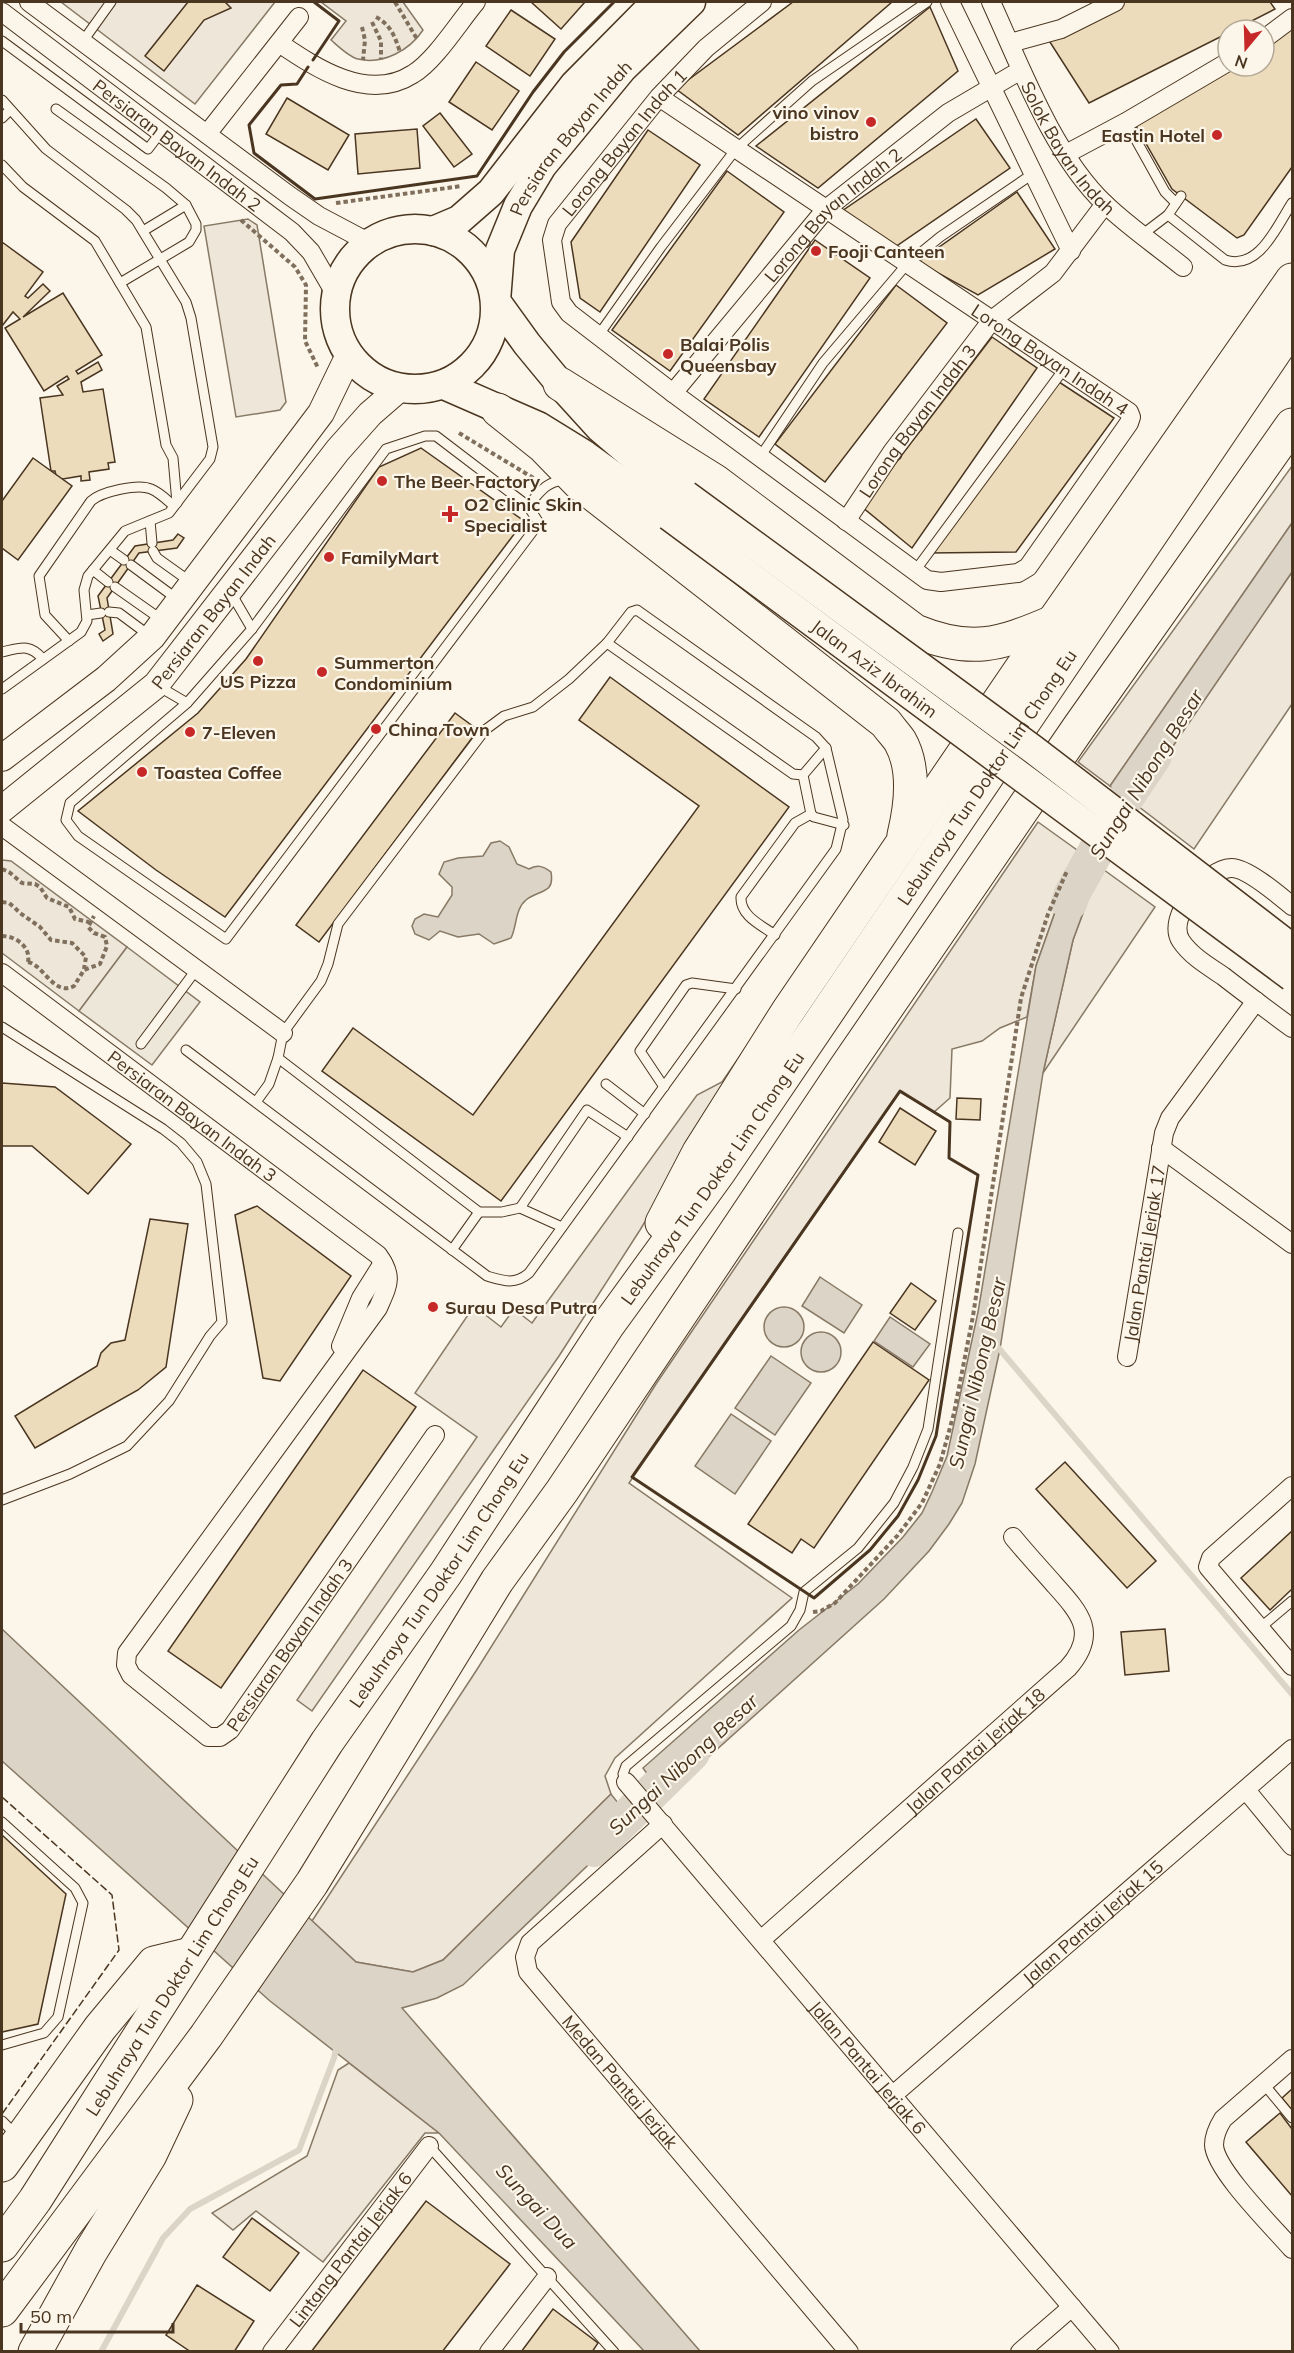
<svg xmlns="http://www.w3.org/2000/svg" width="1294" height="2353" viewBox="0 0 1294 2353" font-family="Mulish,sans-serif">
<style>
.green{fill:#ede6d9;stroke:#887966;stroke-width:1.5}
.parking{fill:#ede7d9;stroke:#887966;stroke-width:1.5}
.water{fill:#dcd4c6;stroke:#887966;stroke-width:1.5}
.lines{fill:none;stroke-linecap:round;stroke-linejoin:round}
.stream{stroke:#dcd4c6;stroke-width:6}
.river{stroke:#dcd4c6;stroke-width:36}
.building{fill:#ecdcbc;stroke:#4a3520;stroke-width:1.5}
.lane-casing{stroke:#4a3520;stroke-width:11}
.street-casing{stroke:#4a3520;stroke-width:20}
.secondary-casing{stroke:#4a3520;stroke-width:28}
.primary-casing{stroke:#4a3520;stroke-width:31}
.highway-casing{stroke:#4a3520;stroke-width:35}
.path{stroke:#7f6f5c;stroke-width:4;stroke-dasharray:4.5 3;stroke-linecap:butt}
.lane{stroke:#fbf6e9;stroke-width:9}
.street{stroke:#fbf6e9;stroke-width:18}
.secondary{stroke:#fbf6e9;stroke-width:26}
.primary{stroke:#fbf6e9;stroke-width:28}
.highway{stroke:#fbf6e9;stroke-width:33}
.primary-bridge-casing{stroke:#4a3520;stroke-width:31;stroke-linecap:butt}
.primary-bridge{stroke:#fbf6e9;stroke-width:28}
.fence{stroke:#4a3520;stroke-width:1.5;stroke-dasharray:8 3;stroke-linecap:butt}
.wall{stroke:#4a3520;stroke-width:3}
.poi-dot{fill:#c62828;stroke:#fbf6e9;stroke-width:2}
.labels{text-anchor:middle;dominant-baseline:central;stroke-width:4.5;stroke-linejoin:round;paint-order:stroke}
.poi-label{font-size:18px;font-weight:bold;fill:#4a3520;stroke:#fbf6e9;text-anchor:start}
.street-label{font-size:18px;fill:#4a3520;stroke:#fbf6e9}
.water-label{font-size:20px;font-style:italic;fill:#4a3520;stroke:#fbf6e9}
</style>
<rect width="100%" height="100%" fill="#fbf6e9"/>
<!-- green -->
<g class="green">
<polygon points="61,2 275,2 195,104"/>
<path d="M 321,2 L 403,2 L 423,30 C 410,50 383,65 358,59 C 349,57 338,46 331,40 L 346,21 Z"/>
<polygon points="248,219 257,225 286,402 280,410 236,417 204,226"/>
<polygon points="1292,466 1292,523 1110,786 1078,762"/>
<polygon points="1292,572 1292,704 1194,849 1134,803"/>
<polygon points="1038,822 1077,850 1036,966 1027,1017 1000,1028 982,1041 952,1049 950,1098 934,1112 900,1092 629,1483 792,1598 615,1758 605,1776 611,1794 443,1960 413,1972 356,1962 312,1921 476,1671 656,1384"/>
<polygon points="2,860 11,861 127,947 79,1011 2,953"/>
<polygon points="1100,867 1155,907 1043,1073 1073,940"/>
<polygon points="786,989 640,1230 559,1356 312,1711 297,1700 477,1437 415,1393 474,1306 501,1327 514,1309 532,1323 697,1095 722,1082"/>
<polygon points="349,2063 439,2133 425,2133 323,2262 256,2211 233,2230 212,2213 307,2156 338,2070"/>
</g>
<!-- parking -->
<polygon class="parking" points="127,947 200,1002 152,1065 79,1011"/>
<!-- water -->
<g class="water">
<polygon points="1292,523 1292,572 1134,803 1110,786"/>
<path d="M 500,841 L 509,847 L 517,864 L 529,869 C 537,864 543,866 551,872 C 555,895 539,889 526,900 C 515,909 517,926 511,938 L 494,944 L 479,934 L 458,937 L 440,931 L 429,940 L 415,934 L 412,926 L 415,919 L 424,914 L 438,917 L 452,895 L 452,887 L 439,874 L 444,862 L 458,858 L 483,856 L 491,843 Z"/>
<polygon points="1077,850 1100,867 1073,940 1043,1073 1000,1349 975,1464 962,1503 949,1524 929,1551 884,1599 664,1797 643,1768 799,1630 858,1584 903,1537 922,1513 932,1492 947,1456 978,1312 1036,966"/>
<polygon points="820,1277 862,1305 844,1333 802,1306"/>
<circle cx="784" cy="1327" r="20"/>
<polygon points="890,1317 930,1344 913,1367 874,1341"/>
<circle cx="821" cy="1352" r="20"/>
<polygon points="771,1356 811,1383 775,1435 735,1408"/>
<polygon points="731,1414 771,1441 735,1494 695,1466"/>
<polygon points="2,1629 356,1962 413,1972 443,1960 611,1794 633,1822 463,1985 437,1998 402,2008 700,2351 644,2351 439,2133 270,2001 2,1761"/>
</g>
<g class="lines">
<!-- stream -->
<g class="stream">
<polyline points="996,1345 1292,1694"/>
<polyline points="101,2352 163,2238 190,2209 299,2150 334,2058 337,2045"/>
</g>
<!-- river -->
<g class="river">
<polyline points="1069,903 1072,894 1125,799 1154,756"/>
<polyline points="594,1849 692,1753"/>
</g>
</g>
<!-- building -->
<g class="building">
<polygon points="188,2 225,2 231,8 204,20 164,71 145,56"/>
<polygon points="531,2 585,2 561,29"/>
<polygon points="793,2 892,2 738,135 676,89"/>
<polygon points="1122,2 1270,2 1275,9 1234,30 1228,30 1228,33 1089,103 1048,39"/>
<polygon points="930,7 958,71 818,188 756,146"/>
<polygon points="511,10 555,39 530,76 486,46"/>
<polygon points="1292,29 1292,167 1244,235 1237,238 1172,189 1136,126 1232,66 1264,66 1264,46"/>
<polygon points="476,62 519,91 492,130 449,102"/>
<polygon points="287,98 349,135 328,170 266,134"/>
<polygon points="440,113 472,154 454,167 423,126"/>
<polygon points="976,119 1010,168 895,247 842,211"/>
<polygon points="417,129 420,168 358,174 355,134"/>
<polygon points="648,130 700,165 600,312 580,298 571,242"/>
<polygon points="727,171 784,212 670,371 612,330"/>
<polygon points="1017,192 1055,249 978,295 918,262"/>
<polygon points="815,240 870,278 759,437 704,399"/>
<polygon points="2,242 43,272 25,296 28,298 43,284 50,291 23,317 63,293 102,355 76,371 78,374 98,362 102,370 81,382 83,392 103,389 115,462 108,463 109,469 89,472 90,480 81,481 81,476 57,480 55,471 51,471 40,398 63,395 57,386 69,379 67,376 44,391 5,328 20,319 13,312 2,326"/>
<polygon points="896,285 947,323 825,482 775,444"/>
<polygon points="992,337 1037,368 912,548 862,507"/>
<polygon points="1059,382 1114,418 1016,552 929,553"/>
<polygon points="421,448 524,521 225,917 156,870 78,811 198,713 246,659 379,467"/>
<polygon points="33,458 72,486 18,560 2,548 2,501"/>
<polygon points="178,534 184,538 177,548 139,553 107,598 113,634 103,641 99,634 105,630 98,596 135,546 173,540"/>
<polygon points="610,677 789,807 501,1201 322,1071 353,1028 473,1115 699,806 579,720"/>
<polygon points="455,713 478,730 319,942 296,925"/>
<polygon points="2,1083 55,1087 131,1144 88,1194 32,1146 2,1146"/>
<polygon points="957,1098 981,1099 980,1120 956,1119"/>
<polygon points="900,1108 936,1131 915,1165 879,1142"/>
<polygon points="257,1206 351,1276 280,1381 263,1378 235,1215"/>
<polygon points="150,1219 188,1224 166,1367 138,1390 35,1448 15,1416 97,1366 101,1353 111,1343 125,1340"/>
<polygon points="911,1283 936,1301 915,1330 890,1313"/>
<polygon points="873,1342 929,1380 814,1548 801,1539 792,1553 748,1524"/>
<polygon points="363,1370 416,1407 221,1688 168,1651"/>
<polygon points="1065,1462 1156,1561 1127,1588 1036,1489"/>
<polygon points="1292,1531 1292,1589 1270,1610 1241,1578"/>
<polygon points="1165,1629 1169,1671 1125,1675 1121,1632"/>
<polygon points="2,1835 66,1894 38,2024 2,2032"/>
<polygon points="1292,2089 1292,2110 1282,2098"/>
<polygon points="1280,2113 1292,2129 1292,2196 1246,2142"/>
<polygon points="426,2201 510,2264 442,2352 311,2352"/>
<polygon points="252,2218 299,2253 270,2291 223,2257"/>
<polygon points="197,2285 254,2321 234,2352 191,2352 166,2335"/>
<polygon points="553,2309 598,2343 592,2352 521,2352"/>
</g>
<g class="lines">
<!-- lane casing -->
<g class="lane-casing">
<g id="lane">
<polyline points="2,41 148,149 161,132"/>
<polyline points="83,41 111,2"/>
<polyline points="2,100 46,149 126,210 136,220 186,302 191,318 213,447 210,459 169,513 125,531 88,576 84,590 87,621 81,632 2,689"/>
<polyline points="56,109 166,188 186,205 196,224 196,230 189,242 120,283"/>
<polyline points="2,118 10,110"/>
<polyline points="1126,122 1165,192 1176,203"/>
<polyline points="2,165 23,187 95,241 146,327 166,445 173,458 177,503"/>
<path d="M 1168,215 L 1225,260 C 1259,271 1277,226 1292,203"/>
<polyline points="143,231 186,205"/>
<polyline points="1143,234 1168,215 1181,196"/>
<polyline points="598,336 661,247 736,149 812,81 927,2"/>
<polygon points="425,436 436,436 528,506 539,523 226,939 78,836 66,820 70,803 187,703 252,629 386,449"/>
<polyline points="760,457 823,363 907,264 940,237 1034,173"/>
<path d="M 528,506 C 538,494 549,478 566,481"/>
<polyline points="150,521 152,543"/>
<polyline points="110,550 124,560"/>
<polyline points="153,551 157,558 192,583"/>
<polyline points="131,565 177,599"/>
<polyline points="93,570 108,582"/>
<polyline points="915,571 1064,369"/>
<polyline points="115,587 162,620"/>
<polyline points="231,593 252,629"/>
<polyline points="109,612 119,613 150,636"/>
<polyline points="87,615 101,613"/>
<path d="M 69,641 L 45,615 L 39,576 L 91,501 C 101,492 138,483 151,489 C 159,492 167,500 174,506"/>
<polyline points="607,643 793,774 803,775"/>
<path d="M 2,652 C 20,648 29,643 43,659"/>
<polyline points="158,686 187,703"/>
<polyline points="826,748 803,775 811,814 814,817 844,825"/>
<path d="M 775,935 C 761,925 740,916 741,897 L 795,823 L 811,814"/>
<polyline points="2,1027 163,1129 181,1143 197,1162 206,1184 222,1322 210,1336 169,1401 127,1446 70,1474 2,1500"/>
<polyline points="141,1044 196,970"/>
<path d="M 186,1050 L 487,1276 C 504,1281 515,1285 529,1273 L 836,849 L 843,820 L 826,748 L 816,737 L 637,610 L 631,612 L 607,643 L 569,679 L 533,707 L 504,716 L 485,730 L 338,924 L 328,964 L 321,981 L 283,1033 L 278,1058 L 269,1084 L 256,1102"/>
<polyline points="278,1058 479,1212 502,1212 520,1208 562,1227"/>
<polyline points="606,1084 645,1114"/>
<polyline points="664,1087 640,1051 686,985 692,983 736,989"/>
<polyline points="520,1208 587,1110 628,1137"/>
<polyline points="452,1250 479,1212"/>
<polyline points="1260,1628 1292,1601"/>
<polyline points="626,1782 623,1774 626,1766 791,1626 800,1610 804,1592 858,1548 894,1503 913,1467 928,1429 958,1233"/>
<polyline points="2,1822 75,1888 83,1903 58,2017 44,2033 2,2045"/>
<polyline points="1263,2083 1292,2118"/>
<polyline points="2,2121 16,2135"/>
<polyline points="429,2146 614,2352"/>
</g>
</g>
<!-- street casing -->
<g class="street-casing">
<g id="street">
<polyline points="29,2 290,196 319,216 370,243"/>
<polyline points="950,2 1071,251"/>
<path id="s1" d="M 991,2 C 1020,65 1053,155 1105,204 C 1129,227 1157,246 1183,267"/>
<path id="s2" d="M 2,12 L 292,232 L 311,252 L 336,295"/>
<polyline points="1264,39 1292,18"/>
<path d="M 279,43 C 316,68 368,103 413,74 C 435,61 459,22 476,2"/>
<polyline points="1010,43 1061,29 1115,2"/>
<path id="s3" d="M 659,97 L 1129,412 L 1131,417 L 1129,423 L 1028,567 L 1018,573 L 941,582 L 927,580 L 673,393 L 569,313 L 561,302 L 552,240 L 557,224 L 659,97 L 706,48 L 762,2"/>
<polyline points="207,134 299,17"/>
<polyline points="1066,154 1126,122 1228,62"/>
<path id="s4" d="M 673,393 L 826,209 L 948,113 L 1021,70"/>
<path id="s5" d="M 846,521 L 892,452 L 992,320 L 1053,273 L 1105,204"/>
<polyline points="2,826 283,1033"/>
<path d="M 1292,906 C 1280,896 1246,867 1231,868 C 1207,869 1165,917 1181,941 C 1191,956 1208,966 1223,976 C 1246,994 1269,1011 1292,1028"/>
<path id="s6" d="M 2,973 L 378,1255 C 394,1277 388,1285 378,1308 L 127,1653 L 126,1665 L 131,1675 L 208,1737 L 220,1737 L 230,1730 L 435,1435"/>
<polyline points="1161,1148 1292,1244"/>
<polyline points="341,1346 361,1298 383,1263"/>
<path id="s7" d="M 1127,1357 L 1164,1133 L 1170,1118 L 1256,1001"/>
<polyline points="1292,1486 1211,1558 1208,1567 1292,1666"/>
<path id="s8" d="M 626,1782 L 1110,2352"/>
<polyline points="1246,1790 1292,1846"/>
<path id="s9" d="M 663,1824 L 530,1943 L 525,1957 L 528,1972 L 849,2352"/>
<path id="s10" d="M 761,1940 L 1068,1668 C 1099,1633 1080,1613 1054,1584 C 1040,1568 1026,1553 1013,1537"/>
<path d="M 1292,2059 L 1223,2119 C 1218,2127 1214,2135 1214,2145 C 1215,2170 1274,2228 1292,2249"/>
<path id="s11" d="M 893,2095 L 1292,1749"/>
<path id="s12" d="M 272,2352 L 429,2146"/>
<polyline points="489,2352 547,2277"/>
<polyline points="1020,2352 1072,2307"/>
</g>
</g>
<!-- secondary casing -->
<g class="secondary-casing">
<g id="secondary">
<polyline points="2,758 106,679 152,637 321,413 349,355"/>
<path id="s13" d="M 2,809 L 156,685 L 338,450 L 370,414 L 400,388"/>
</g>
</g>
<!-- primary casing -->
<g class="primary-casing">
<g id="primary">
<circle cx="415" cy="309" r="80"/>
<polyline points="433,231 459,220 491,192 574,85 656,2"/>
<polyline points="444,385 538,426 585,455 669,516"/>
<path id="s14" d="M 686,495 L 640,462 L 600,428 L 560,384 L 527,344 L 496,301 L 500,250 L 518,206 L 542,166 L 622,69 L 691,2"/>
</g>
</g>
<!-- highway casing -->
<g class="highway-casing">
<g id="highway">
<path d="M 560,384 L 715,481 L 915,631 C 971,654 999,645 1053,622"/>
<path d="M 498,410 L 543,446 L 579,483 L 886,723 C 890,729 896,735 900,741 C 916,769 911,806 904,835"/>
<polyline points="662,1223 699,1152 788,1011 1053,622 1292,280"/>
<polyline points="2,2165 100,2028 154,1963 191,1954"/>
<path id="s15" d="M 2,2245 L 35,2200 L 327,1742 L 446,1573 L 608,1325 L 719,1172 L 1292,326"/>
<polyline points="2,2310 206,2036 312,1883 497,1581 562,1491 844,1070 1079,727 1292,425"/>
<polyline points="35,2352 91,2251 150,2155 176,2100"/>
</g>
</g>
<!-- path -->
<g class="path">
<polyline points="395,2 417,39"/>
<path d="M 376,17 C 391,25 395,37 400,52"/>
<polyline points="372,22 381,41 381,59"/>
<polyline points="362,27 365,40 363,60"/>
<polyline points="336,203 462,186"/>
<polyline points="241,220 295,267 306,285 305,341 318,368"/>
<polyline points="459,433 535,479"/>
<polyline points="2,869 9,872 22,883 35,884 40,887 47,898 69,907 75,919 89,922"/>
<polyline points="2,902 9,903 14,907 20,913 40,927 51,940 72,943 86,957 84,969"/>
<path d="M 2,936 C 16,936 31,947 28,962"/>
<path d="M 28,962 C 44,965 54,997 74,986 L 84,970 L 100,964 L 107,946 L 105,937 L 94,933 L 88,927 L 94,916"/>
<polyline points="813,1612 821,1611 835,1603 898,1535 922,1503 940,1464 954,1413 973,1316 1021,998 1048,914 1067,871"/>
</g>
<!-- lane -->
<use href="#lane" class="lane"/>
<!-- street -->
<use href="#street" class="street"/>
<!-- secondary -->
<use href="#secondary" class="secondary"/>
<!-- primary -->
<use href="#primary" class="primary"/>
<!-- highway -->
<use href="#highway" class="highway"/>
<!-- primary-bridge casing -->
<g class="primary-bridge-casing">
<g id="primary-bridge">
<polyline points="686,495 1034,750 1292,948"/>
<path id="s16" d="M 669,516 L 1292,977"/>
</g>
</g>
<!-- primary-bridge -->
<use href="#primary-bridge" class="primary-bridge"/>
<!-- fence -->
<polyline class="fence" points="2,1797 112,1895 119,1950 2,2114"/>
<!-- wall -->
<g class="wall">
<polyline points="313,60 339,21 314,2"/>
<polyline points="308,67 297,84 281,85 249,125 254,153 315,199 477,176 533,92 564,52 614,2"/>
<polygon points="900,1091 950,1122 949,1158 978,1175 936,1436 918,1480 898,1516 870,1550 814,1598 632,1477"/>
</g>
</g>
<!-- markers -->
<g class="poi-dot">
<circle cx="871" cy="122" r="6"/>
<circle cx="1217" cy="135" r="6"/>
<circle cx="816" cy="251" r="6"/>
<circle cx="668" cy="354" r="6"/>
<circle cx="382" cy="481" r="6"/>
<path d="M447 505h6v6h6v6h-6v6h-6v-6h-6v-6h6z"/>
<circle cx="329" cy="557" r="6"/>
<circle cx="258" cy="661" r="6"/>
<circle cx="322" cy="672" r="6"/>
<circle cx="376" cy="729" r="6"/>
<circle cx="190" cy="732" r="6"/>
<circle cx="142" cy="772" r="6"/>
<circle cx="433" cy="1307" r="6"/>
</g>
<g class="labels">
<!-- poi labels -->
<g class="poi-label">
<text x="859" y="112" text-anchor="end">vino vinov<tspan x="859" dy="21">bistro</tspan></text>
<text x="1205" y="135" text-anchor="end">Eastin Hotel</text>
<text x="828" y="251">Fooji Canteen</text>
<text x="680" y="344">Balai Polis<tspan x="680" dy="21">Queensbay</tspan></text>
<text x="394" y="481">The Beer Factory</text>
<text x="464" y="504">O2 Clinic Skin<tspan x="464" dy="21">Specialist</tspan></text>
<text x="341" y="557">FamilyMart</text>
<text x="334" y="662">Summerton<tspan x="334" dy="21">Condominium</tspan></text>
<text x="258" y="681" text-anchor="middle">US Pizza</text>
<text x="388" y="729">China Town</text>
<text x="202" y="732">7-Eleven</text>
<text x="154" y="772">Toastea Coffee</text>
<text x="445" y="1307">Surau Desa Putra</text>
</g>
<!-- street labels -->
<g class="street-label">
<text stroke="none"><textPath href="#s14" startOffset="458">Persiaran Bayan Indah</textPath></text>
<text stroke="none"><textPath href="#s3" startOffset="1502">Lorong Bayan Indah 1</textPath></text>
<text stroke="none"><textPath href="#s2" startOffset="220">Persiaran Bayan Indah 2</textPath></text>
<text stroke="none"><textPath href="#s1" startOffset="166">Solok Bayan Indah</textPath></text>
<text stroke="none"><textPath href="#s4" startOffset="240">Lorong Bayan Indah 2</textPath></text>
<text stroke="none"><textPath href="#s3" startOffset="471">Lorong Bayan Indah 4</textPath></text>
<text stroke="none"><textPath href="#s5" startOffset="123">Lorong Bayan Indah 3</textPath></text>
<text stroke="none"><textPath href="#s13" startOffset="291">Persiaran Bayan Indah</textPath></text>
<text stroke="none"><textPath href="#s16" startOffset="256">Jalan Aziz Ibrahim</textPath></text>
<text stroke="none"><textPath href="#s15" startOffset="1768">Lebuhraya Tun Doktor Lim Chong Eu</textPath></text>
<text stroke="none"><textPath href="#s6" startOffset="238">Persiaran Bayan Indah 3</textPath></text>
<text stroke="none"><textPath href="#s15" startOffset="1282">Lebuhraya Tun Doktor Lim Chong Eu</textPath></text>
<text stroke="none"><textPath href="#s7" startOffset="105">Jalan Pantai Jerjak 17</textPath></text>
<text stroke="none"><textPath href="#s15" startOffset="796">Lebuhraya Tun Doktor Lim Chong Eu</textPath></text>
<text stroke="none"><textPath href="#s6" startOffset="1204">Persiaran Bayan Indah 3</textPath></text>
<text stroke="none"><textPath href="#s10" startOffset="286">Jalan Pantai Jerjak 18</textPath></text>
<text stroke="none"><textPath href="#s11" startOffset="264">Jalan Pantai Jerjak 15</textPath></text>
<text stroke="none"><textPath href="#s15" startOffset="310">Lebuhraya Tun Doktor Lim Chong Eu</textPath></text>
<text stroke="none"><textPath href="#s8" startOffset="374">Jalan Pantai Jerjak 6</textPath></text>
<text stroke="none"><textPath href="#s9" startOffset="352">Medan Pantai Jerjak</textPath></text>
<text stroke="none"><textPath href="#s12" startOffset="129">Lintang Pantai Jerjak 6</textPath></text>
</g>
<!-- water labels -->
<g class="water-label">
<text transform="translate(1146 774) rotate(-58)">Sungai Nibong Besar</text>
<text transform="translate(977 1373) rotate(-77)">Sungai Nibong Besar</text>
<text transform="translate(683 1764) rotate(-43)">Sungai Nibong Besar</text>
<text transform="translate(537 2206) rotate(47)">Sungai Dua</text>
</g>
</g>
<!-- border -->
<rect width="1294" height="2353" fill="none" stroke="#4a3520" stroke-width="6"/>
<!-- north arrow -->
<g transform="translate(1246 48) rotate(199)"><circle r="28" fill="#fbf6e9" stroke="#b4a999" stroke-width="1.5"/>
<path d="M0-4.5L10 22L0 15L-10 22Z" fill="#c62828"/>
<text y="-9" font-size="16" font-weight="bold" text-anchor="middle" fill="#4a3520">N</text>
</g>
<!-- scale -->
<path d="M21 2323v9h152v-9" fill="none" stroke="#4a3520" stroke-width="3"/>
<text x="30" y="2323" font-size="18" fill="#4a3520" stroke="#fbf6e9" stroke-width="4.5" paint-order="stroke">50 m</text>
</svg>
